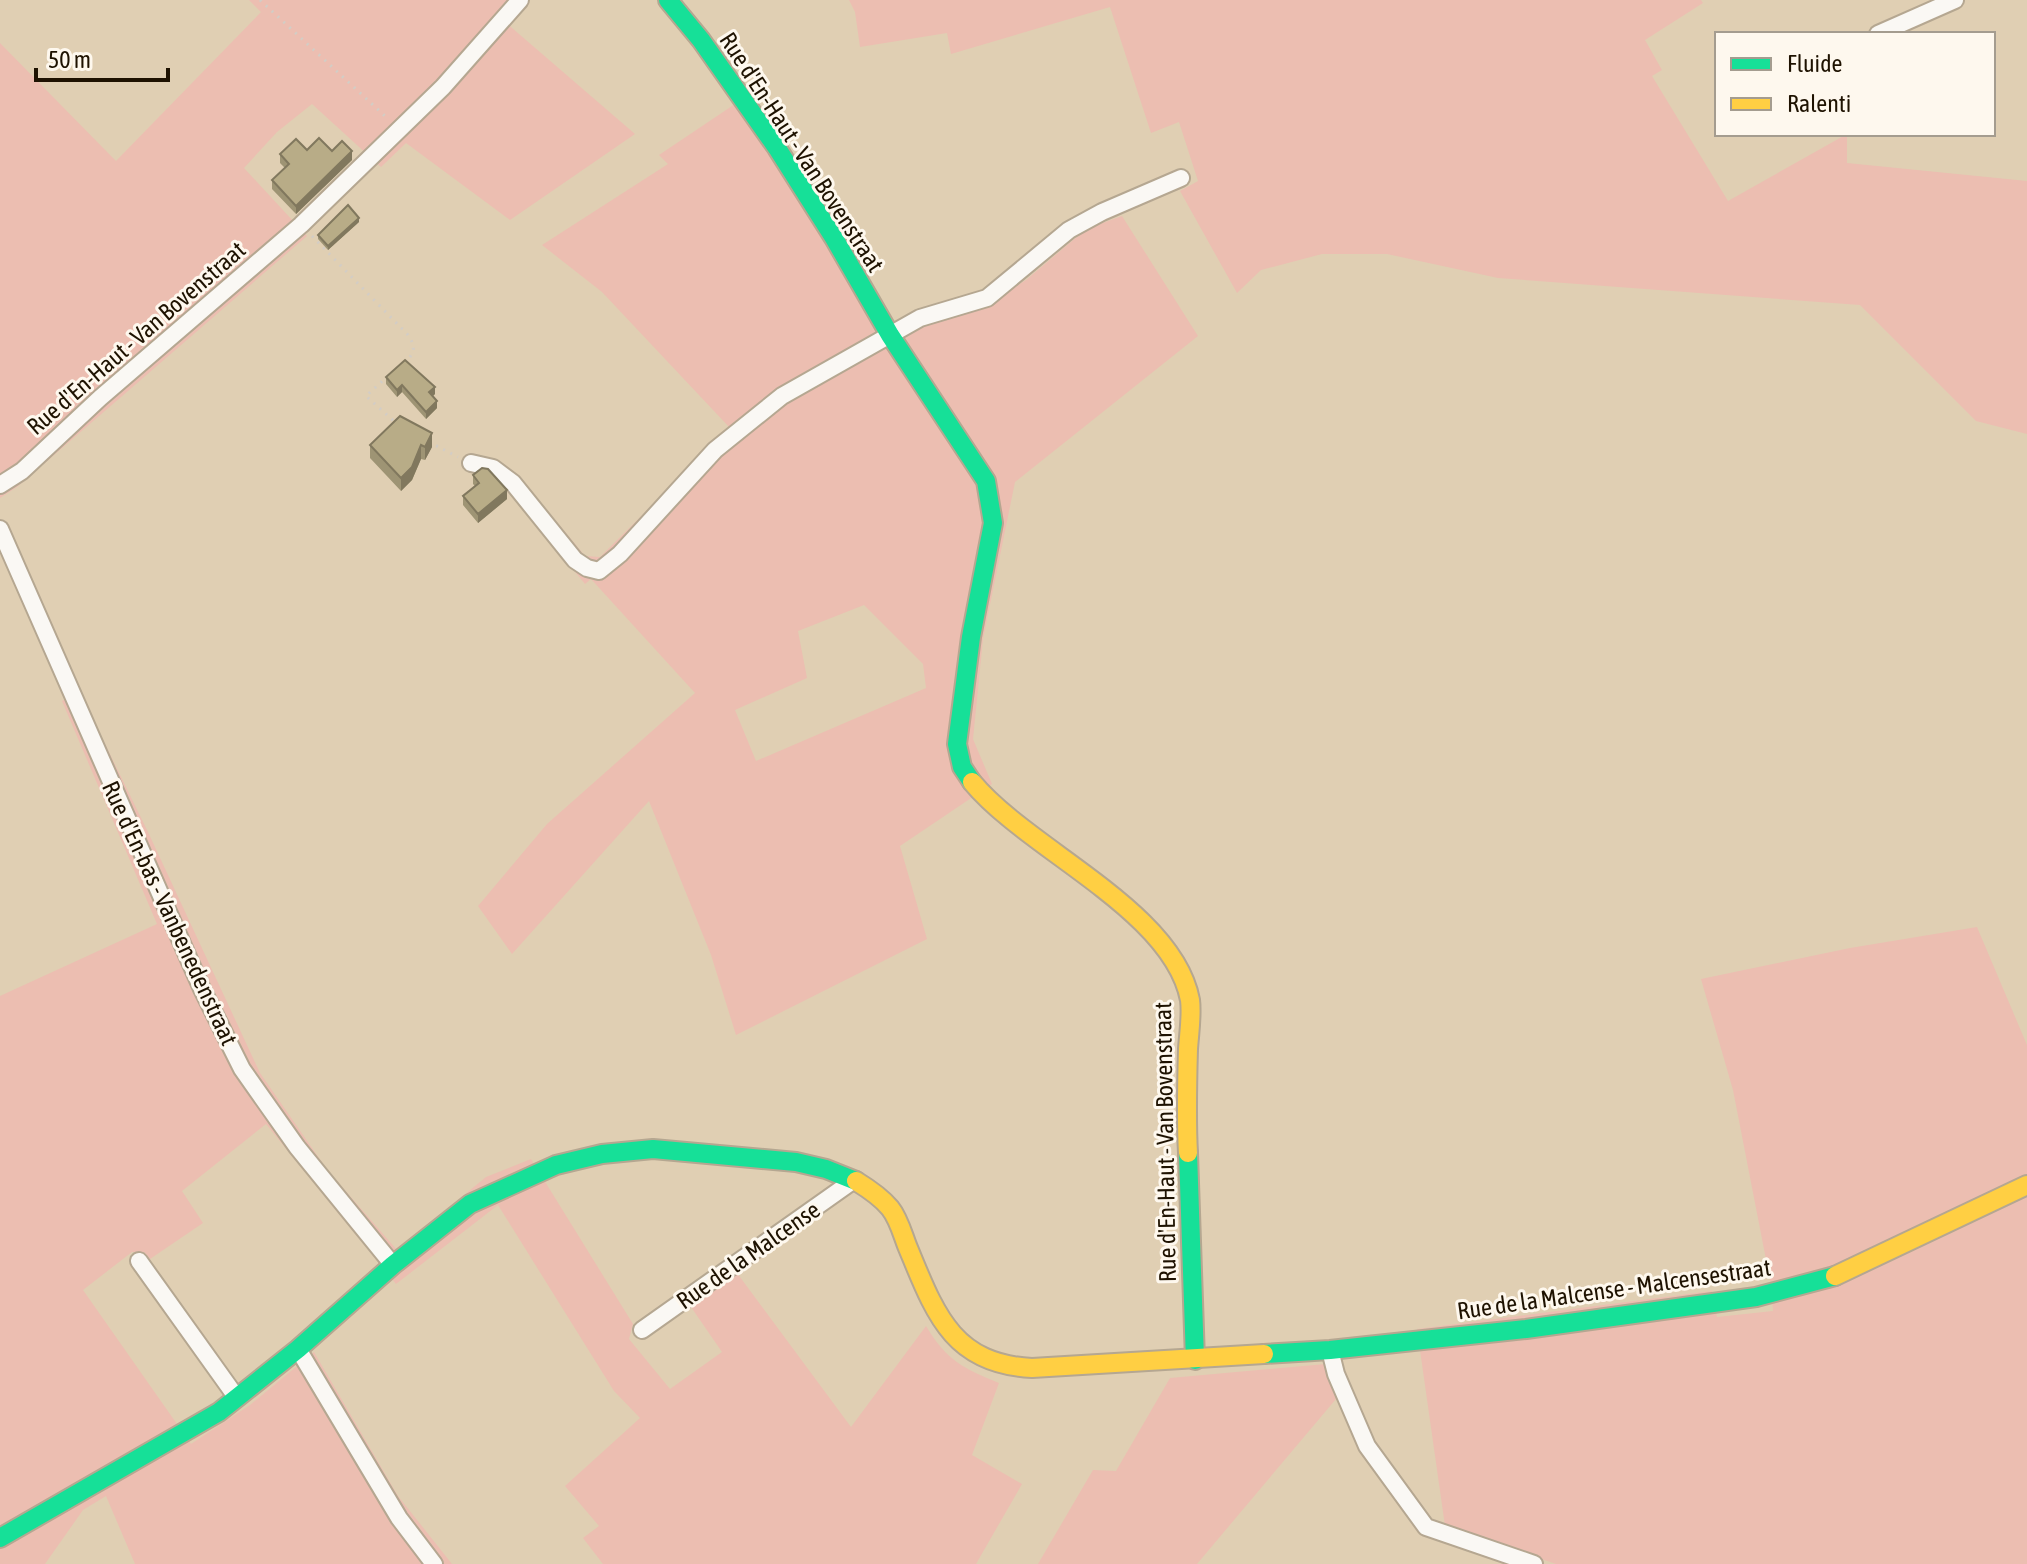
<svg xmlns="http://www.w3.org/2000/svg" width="2027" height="1564" viewBox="0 0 2027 1564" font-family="'Asap Condensed',sans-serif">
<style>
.green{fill:#ecbeb1;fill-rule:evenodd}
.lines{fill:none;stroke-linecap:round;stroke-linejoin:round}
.street-casing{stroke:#b5a791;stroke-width:20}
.fast-casing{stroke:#b5a791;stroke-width:22}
.slow-casing{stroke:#b5a791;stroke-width:22}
.path{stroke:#d3cdc5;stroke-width:3;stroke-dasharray:2 6;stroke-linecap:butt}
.street{stroke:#faf8f4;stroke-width:16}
.fast{stroke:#16e098;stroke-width:18}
.slow{stroke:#ffcf43;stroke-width:18}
.wall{fill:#9e9474}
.shaded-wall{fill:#81785e}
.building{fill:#b8ac87;stroke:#81785e;stroke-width:2}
.labels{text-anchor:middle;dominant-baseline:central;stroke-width:6;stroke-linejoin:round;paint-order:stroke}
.street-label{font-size:24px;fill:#1e1201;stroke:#fef8ee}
</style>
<rect width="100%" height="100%" fill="#e0cfb3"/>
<!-- green -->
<g class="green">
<polygon points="249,0 512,0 498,16 635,134 510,220 406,143 381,167 312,104 277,132 244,168 307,236 17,487 0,498 0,43 116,161 261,12"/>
<polygon points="849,0 1701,0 1703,3 1645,40 1662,70 1652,76 1728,201 1847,134 1847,163 2027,181 2027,434 1976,421 1860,305 1498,278 1387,254 1322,254 1261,270 1237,293 1180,191 1198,181 1179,122 1151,133 1110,7 951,54 947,33 860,47 855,12"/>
<path d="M 735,104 L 775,162 L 886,345 L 924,324 L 991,302 L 1026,280 L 1086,229 L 1122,216 L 1198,336 L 1015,482 L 983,639 L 973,739 L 992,784 L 900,846 L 927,939 L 736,1035 L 711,955 L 649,801 L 512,954 L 478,906 L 547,824 L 695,693 L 591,579 L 585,584 L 522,507 L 535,496 L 585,556 L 600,557 L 730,428 L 602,292 L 542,245 L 668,164 L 659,155 ZM 864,605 L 923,664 L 926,688 L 756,761 L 735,710 L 807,678 L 798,631 Z"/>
<path d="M 79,691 L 148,832 L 260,1073 L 328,1171 L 397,1250 L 486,1177 L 531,1159 L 633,1324 L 629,1339 L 670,1389 L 722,1352 L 691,1307 L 737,1273 L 851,1427 L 926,1326 C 947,1361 963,1368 999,1383 L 972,1455 L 1022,1484 L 976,1564 L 603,1564 L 583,1538 L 599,1526 L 565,1486 L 640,1418 L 614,1391 L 498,1205 L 396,1284 L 266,1124 L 182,1191 L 203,1223 L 150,1259 L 144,1252 L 132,1252 L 83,1290 L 191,1444 L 250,1405 L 314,1352 L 398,1496 L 452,1564 L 135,1564 L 106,1496 L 83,1510 L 45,1564 L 0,1564 L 0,996 L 157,924 L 62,701 Z"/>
<polygon points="1977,927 2027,1045 2027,1564 1556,1564 1445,1526 1417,1329 1712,1291 1717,1317 1773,1311 1771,1285 1733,1090 1701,979 1850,948"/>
<polygon points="1326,1364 1336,1399 1197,1564 1038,1564 1093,1470 1116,1471 1170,1378"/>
</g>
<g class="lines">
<!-- street casing -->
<g class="street-casing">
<g id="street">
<polyline points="1878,34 1955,0"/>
<polyline points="471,463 493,468 513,483 575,560 587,568 599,571 620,554 715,450 782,396 920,318 987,298 1069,230 1102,212 1181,178"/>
<polyline points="0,485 22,471 100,398 301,225 443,87 520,0"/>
<polyline points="0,529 202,989 242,1069 297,1147 393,1265"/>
<polyline points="139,1261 237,1398"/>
<polyline points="642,1330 854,1180"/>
<polyline points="298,1349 399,1518 434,1564"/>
<polyline points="1330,1350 1336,1374 1367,1446 1426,1527 1534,1564"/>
</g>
</g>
<!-- fast casing -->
<g class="fast-casing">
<g id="fast">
<polyline points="668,0 701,40 777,148 834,238 890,335 986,481 993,523 971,637 957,744 962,767 972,782"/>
<polyline points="1188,1153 1195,1360"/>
<polyline points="1264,1354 1330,1350 1526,1329 1756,1297 1835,1276"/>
<polyline points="0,1538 219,1412 298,1349 393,1265 470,1204 556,1165 602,1154 653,1149 796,1162 826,1169 856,1181"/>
</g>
</g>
<!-- slow casing -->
<g class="slow-casing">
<g id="slow">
<path d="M 972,782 C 1028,850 1173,910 1190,1000 C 1192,1015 1189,1034 1188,1049 C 1187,1084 1186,1118 1188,1153"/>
<path d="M 856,1181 C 869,1189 881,1197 890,1208 C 899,1219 903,1236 908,1248 C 935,1313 952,1364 1032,1368 L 1264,1354"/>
<polyline points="1835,1276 2027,1185"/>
</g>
</g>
<!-- path -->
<g class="path">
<polyline points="260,0 386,117"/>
<path d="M 312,236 L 408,335 C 415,345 416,352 406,361"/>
<polyline points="388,376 366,396 395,422"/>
<polyline points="429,442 458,457"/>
</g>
<!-- street -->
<use href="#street" class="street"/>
<!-- fast -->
<use href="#fast" class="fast"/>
<!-- slow -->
<use href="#slow" class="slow"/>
</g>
<!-- wall -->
<g class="wall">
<polygon points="307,150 332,151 352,160 296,214 272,189 272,180 285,168 280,163 280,154"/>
<polygon points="359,222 328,250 318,239 318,235"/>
<polygon points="386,377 435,394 433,396 437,408 426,419 402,392 397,397 386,384"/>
<polygon points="400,416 432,447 425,460 421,459 412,480 401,491 370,458 370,445"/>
<polygon points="473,475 507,499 478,523 463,505 463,496 475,486 473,484"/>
</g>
<!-- shaded-wall -->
<g class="shaded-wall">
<polygon points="352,151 352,160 296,214 296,206"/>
<polygon points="359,218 359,222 328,250 328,246"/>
<polygon points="402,385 402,392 397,397 397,390"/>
<polygon points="435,387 435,394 429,399 429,392"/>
<polygon points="437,401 437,408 426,419 426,412"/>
<polygon points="432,433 432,447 425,460 425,447"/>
<polygon points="421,445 421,459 412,480 401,491 401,478"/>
<polygon points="507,490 507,499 478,523 478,514"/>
</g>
<!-- building -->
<g class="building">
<polygon points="319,138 332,151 342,141 352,151 296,206 272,180 289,164 280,154 296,139 307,150"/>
<polygon points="348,205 359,218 328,246 318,235"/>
<polygon points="405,360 435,387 429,392 437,401 426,412 402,385 397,390 386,377"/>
<polygon points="400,416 432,433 425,447 421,445 412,467 401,478 370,445"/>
<polygon points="482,468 488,469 507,490 478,514 463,496 479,483 473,475"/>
</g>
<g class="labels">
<!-- street labels -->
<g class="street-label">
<text transform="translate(802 152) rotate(57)">Rue d'En-Haut - Van Bovenstraat</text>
<text transform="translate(136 338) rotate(-41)">Rue d'En-Haut - Van Bovenstraat</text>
<text transform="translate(170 913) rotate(65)">Rue d'En-bas - Vanbenedenstraat</text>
<text transform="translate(1165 1142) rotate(-91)">Rue d'En-Haut - Van Bovenstraat</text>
<text transform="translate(748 1255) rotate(-35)">Rue de la Malcense</text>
<text transform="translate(1614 1289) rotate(-8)">Rue de la Malcense - Malcensestraat</text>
</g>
</g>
<!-- legend -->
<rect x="1715" y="32" width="280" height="104" fill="#fef8ee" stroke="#a49c8f" stroke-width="2"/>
<rect x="1731" y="58" width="40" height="12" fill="#16e098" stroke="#a49c8f" stroke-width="2"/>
<text x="1787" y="72" font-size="24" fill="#1e1201">Fluide</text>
<rect x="1731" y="98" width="40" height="12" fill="#ffcf43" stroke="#a49c8f" stroke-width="2"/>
<text x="1787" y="112" font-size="24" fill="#1e1201">Ralenti</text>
<!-- scale -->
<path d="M36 68v12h132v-12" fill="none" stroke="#1e1201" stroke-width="4"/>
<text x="48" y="68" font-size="24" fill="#1e1201" stroke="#fef8ee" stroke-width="6" paint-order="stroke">50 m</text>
</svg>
